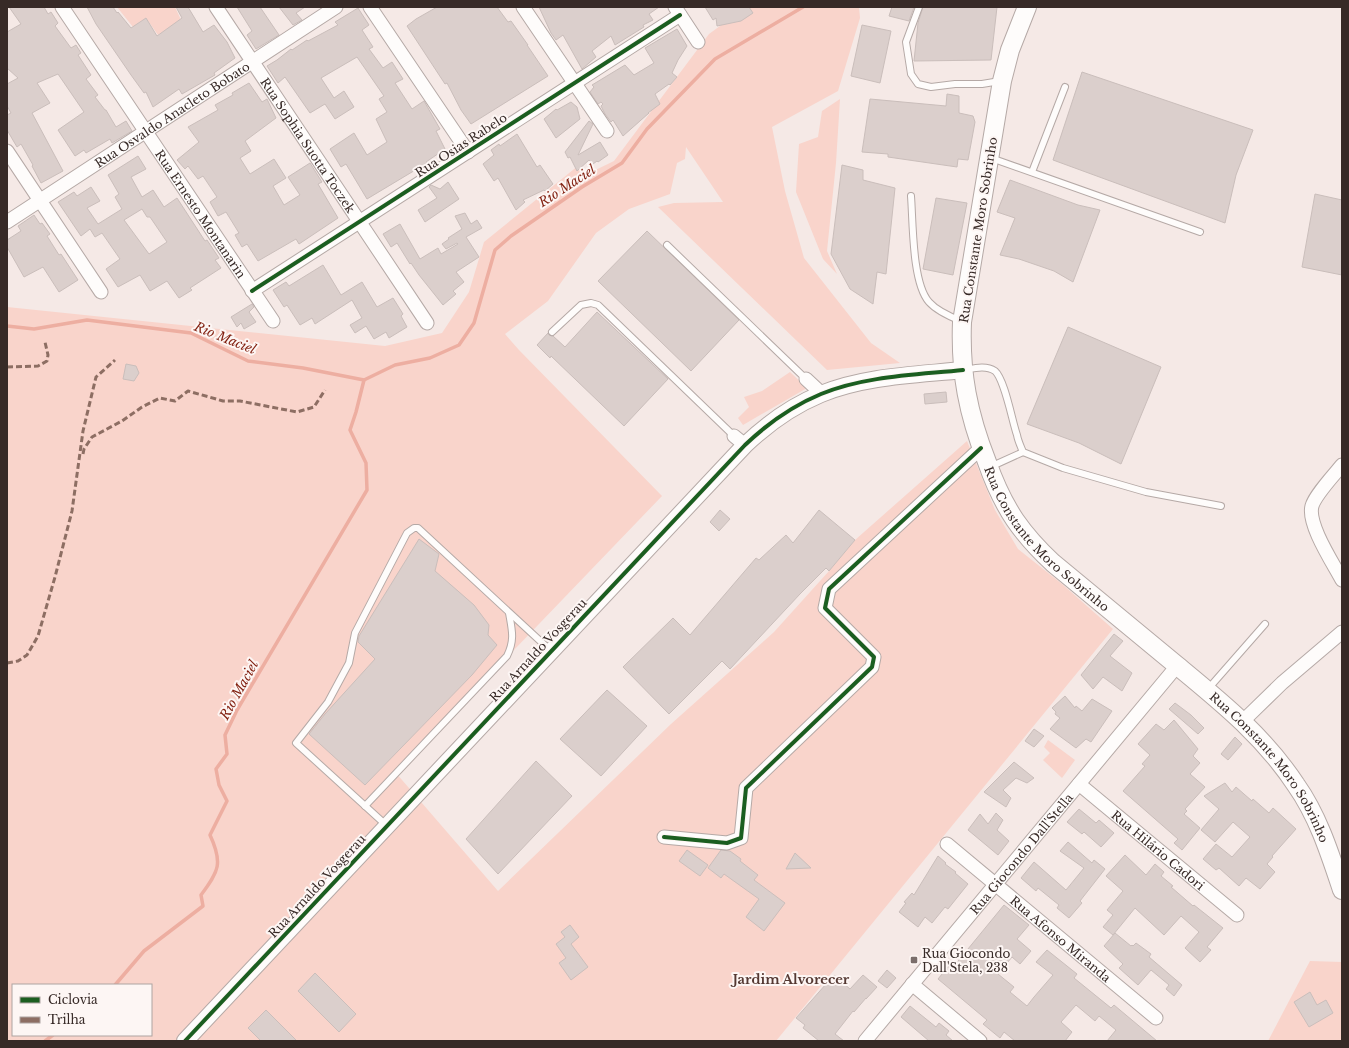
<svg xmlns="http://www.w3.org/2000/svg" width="1349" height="1048" viewBox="0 0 1349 1048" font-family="'Libre Baskerville',serif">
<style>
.green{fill:#f9d4cb;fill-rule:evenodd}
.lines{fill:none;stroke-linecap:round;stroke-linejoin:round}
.stream{stroke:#edaea1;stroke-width:3.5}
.building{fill:#dbcfcc;stroke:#cabebb;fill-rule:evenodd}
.service-casing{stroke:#b5a9a6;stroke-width:8}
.minor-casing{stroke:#b5a9a6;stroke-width:15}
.tertiary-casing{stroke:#b5a9a6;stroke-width:18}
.secondary-casing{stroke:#b5a9a6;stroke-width:20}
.service{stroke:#fefcfb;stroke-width:6}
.minor{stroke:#fefcfb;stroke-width:13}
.tertiary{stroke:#fefcfb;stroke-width:16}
.secondary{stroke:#fefcfb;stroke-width:18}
.quiet{stroke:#8d6e63;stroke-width:3;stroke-dasharray:6 3;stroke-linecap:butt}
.cycleway-casing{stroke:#fdf6f4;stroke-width:6}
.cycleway{stroke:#1b5e20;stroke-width:4}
.poi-dot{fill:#7a6d6a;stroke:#fdf6f4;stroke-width:1.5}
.labels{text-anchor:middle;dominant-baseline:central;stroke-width:4;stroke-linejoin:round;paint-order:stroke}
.street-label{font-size:12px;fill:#372a27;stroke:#fdf6f4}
.poi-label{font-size:12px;fill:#372a27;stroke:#fdf6f4;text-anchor:start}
.water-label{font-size:13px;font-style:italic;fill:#811f0f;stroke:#fdf6f4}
.neighbourhood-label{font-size:13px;font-weight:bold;fill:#543832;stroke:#fdf6f4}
</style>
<rect width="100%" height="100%" fill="#f5e9e6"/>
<!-- green -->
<g class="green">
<polygon points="117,7 175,7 181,20 158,35 146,18 133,27"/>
<path d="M 746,7 L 859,7 L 860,18 L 838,91 L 772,127 L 785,191 L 804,258 L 871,343 L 900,363 L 827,370 L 658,207 L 674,203 L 723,202 L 686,147 L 685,159 L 677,163 L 670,194 L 629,209 L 596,233 L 548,301 L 505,334 L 519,350 L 662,496 L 396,773 L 498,891 L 671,724 L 774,632 L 829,571 L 855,540 L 967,441 L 995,510 L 1018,549 L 1062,584 L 1113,629 L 776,1041 L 7,1041 L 7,307 L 385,346 L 442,333 L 469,292 L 484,242 L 584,161 L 569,198 L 579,178 L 614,161 L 709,34 ZM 13,985 L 151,985 L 151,1035 L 13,1035 Z"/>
<polygon points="840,99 836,163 827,251 837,274 823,259 796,192 799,144 818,137 822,111"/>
<polygon points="790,372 807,388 743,425 738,418 749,407 744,397 762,391"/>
<polygon points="1048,740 1075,760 1062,778 1043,760 1050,753 1044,747"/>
<polygon points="1310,961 1342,962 1342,1041 1268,1041"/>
</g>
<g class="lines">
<!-- stream -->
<g class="stream">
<polyline points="7,326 34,329 87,320 191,333 248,361 303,368 364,380 395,365 430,358 459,345 474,323 495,250 511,236 582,187 622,163 647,129 715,59 803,7"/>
<path d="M 115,985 L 144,951 L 203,906 L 201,895 C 219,871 223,863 210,835 L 227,801 L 219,785 L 216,769 L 227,754 L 225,735 L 237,710 L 367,490 L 366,463 L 350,430 L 356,412 L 364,380"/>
<polyline points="45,1041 53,1035"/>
</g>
</g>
<!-- building -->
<g class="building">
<polygon points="9,7 44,7 48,14 51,12 58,23 55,26 71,48 76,45 81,53 78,55 91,75 86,79 98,95 95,97 105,110 106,110 116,127 126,121 132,131 112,143 110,139 86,153 84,150 75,156 58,130 84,112 58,74 37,83 50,103 32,113 63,171 41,183 32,166 33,165 21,144 17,147 7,130 7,115 11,113 7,106 7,84 18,78 7,68 7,32 21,24"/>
<polygon points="87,7 113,7 117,13 118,12 131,28 146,18 157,36 182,18 176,7 188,7 203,32 214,25 227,42 235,58 214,73 215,75 182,94 179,89 153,107 146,92 144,93 131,75 96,24"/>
<polygon points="237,7 260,7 279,35 256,49 247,35 252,31"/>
<polygon points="279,7 305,7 296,13 302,20 293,25"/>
<polygon points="437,7 497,7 508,22 511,21 528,45 527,45 548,76 471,124 461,110 447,83 445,84 407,26 416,19"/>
<polygon points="539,7 659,7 649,14 653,20 643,25 644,27 615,45 611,36 592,51 596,57 582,69 563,35 556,40 551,33"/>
<polygon points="705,7 749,7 753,13 741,21 717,26 716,18 713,20"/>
<polygon points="892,7 914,7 909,21 889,16"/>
<polygon points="923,7 997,7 991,60 914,61 918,23"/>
<polygon points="358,8 369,25 362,30 373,47 369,49 383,68 392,62 403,79 395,83 412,109 424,101 440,129 436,131 445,149 426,162 427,163 367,199 346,164 341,167 330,149 354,133 367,155 387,142 376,119 387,112 379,99 384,96 357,57 321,78 334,98 344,91 354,107 335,119 325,104 310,113 285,77 278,83 267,66 277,60 291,49 292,50 307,40 308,41 338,25 335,22"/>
<polygon points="862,25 891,31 880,83 851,76"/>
<polygon points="677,29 687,46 678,60 672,73 677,77 670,85 669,84 655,94 660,104 648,113 649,113 623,136 613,120 611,122 605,114 601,106 603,104 601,102 598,104 590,92 594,87 592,85 625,65 634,75 654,63 645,48"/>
<polygon points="1082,72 1253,130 1236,175 1225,223 1053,160"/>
<polygon points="249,83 262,102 267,99 276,118 245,141 251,151 240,158 250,174 274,159 286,178 273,186 284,205 300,195 288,177 310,163 322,182 318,184 338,218 299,244 296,239 258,261 247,244 242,247 235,235 239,233 226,212 218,216 210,202 217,197 203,176 198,179 188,166 185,169 177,160 199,142 188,127 218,110 215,105 233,95 232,93"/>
<polygon points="947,94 959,96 959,113 973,116 975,122 968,160 958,159 957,167 888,157 888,154 862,152 870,99 946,106"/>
<polygon points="571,102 577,107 580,119 556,138 544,119 556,109 557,110"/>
<polygon points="589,121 593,124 578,155 600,142 608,155 598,162 597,161 593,164 589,160 577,171 570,157 568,158 565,152"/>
<polygon points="517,134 537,167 540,165 553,184 545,191 544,190 523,200 525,202 516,210 498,178 494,181 483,164 494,155 491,150 499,144 500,146"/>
<path d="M 138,156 L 146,169 L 131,177 L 142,197 L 153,190 L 164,207 L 177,198 L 205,241 L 207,240 L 219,258 L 215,260 L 221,268 L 190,288 L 192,290 L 179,298 L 167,281 L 150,291 L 140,275 L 118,287 L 106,269 L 120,259 L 102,233 L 95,237 L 90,229 L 81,236 L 58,202 L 74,192 L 77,196 L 91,187 L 100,201 L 87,208 L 98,224 L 122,209 L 115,197 L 119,194 L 108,175 ZM 142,209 L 147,217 L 150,217 L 167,242 L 149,254 L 124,220 Z"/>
<polygon points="842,165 863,170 863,180 895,188 886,274 877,272 873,304 850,289 831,254"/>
<polygon points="1010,180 1078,205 1100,210 1073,282 1054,271 1019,259 1000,255 1015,218 997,212"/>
<polygon points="448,182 459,199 425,222 418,210 437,198 429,187 431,185 440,189"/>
<polygon points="1315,194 1342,200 1342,275 1302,267"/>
<polygon points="936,198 967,203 953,275 923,269"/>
<polygon points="465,213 471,224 477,220 482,228 466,237 479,257 456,272 464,282 453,291 456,294 443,305 419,275 411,263 410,264 397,243 391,247 383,234 400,224 420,259 438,248 441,254 458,244 457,243 446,249 442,244 449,239 448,238 462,229 455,216"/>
<polygon points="34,215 40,224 42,223 50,234 47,236 59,255 61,254 78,280 59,292 43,267 24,277 7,247 7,240 21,231 18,226"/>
<polygon points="647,231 739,320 691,371 598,281"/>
<polygon points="323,265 341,295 362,282 377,307 393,298 403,314 401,316 407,327 389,338 386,332 374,339 366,326 355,333 350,325 362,318 352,300 315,324 312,318 300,325 287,305 284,307 273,290 286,282 289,286"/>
<polygon points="252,304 254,307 249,312 256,322 244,329 241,323 237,327 231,317"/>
<polygon points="597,312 668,379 624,426 551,356 550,358 537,345 548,333 549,335 553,336 565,347"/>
<polygon points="1068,327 1161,367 1121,464 1079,443 1027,424"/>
<polygon points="126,364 136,366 139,373 134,381 123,379"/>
<polygon points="946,392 947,402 925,404 924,394"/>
<polygon points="720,510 730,519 719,531 710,522"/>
<polygon points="819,510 855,540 829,571 826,568 800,594 730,669 722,661 669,714 623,667 673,618 690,635 756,558 759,560 786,535 793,543"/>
<polygon points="419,539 439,554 435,571 474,605 489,625 488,635 497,645 472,675 365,785 309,734 325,714 375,659 358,642 359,636"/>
<polygon points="1114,634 1123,641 1110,656 1132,673 1122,691 1103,677 1093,689 1081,675"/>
<polygon points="607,690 647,726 601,776 560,739"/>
<polygon points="1065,696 1075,708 1076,706 1082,711 1092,699 1112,711 1091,742 1086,739 1076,748 1050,729 1060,718 1055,714 1056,712 1052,708"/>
<polygon points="1175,703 1191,715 1204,728 1198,734 1169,709"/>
<polygon points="1174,720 1198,749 1193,756 1200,763 1190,774 1205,787 1185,809 1187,811 1184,814 1200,828 1182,850 1174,843 1178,839 1123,791 1145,766 1142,764 1150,755 1138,744 1156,724 1164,730"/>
<polygon points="1034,729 1044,736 1034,747 1025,741"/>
<polygon points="1235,737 1242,744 1228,760 1221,754"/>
<polygon points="536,761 572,796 498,874 466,839"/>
<polygon points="1014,762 1034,778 1027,783 1016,778 1003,790 1011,798 1006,807 984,792"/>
<polygon points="1225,783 1232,792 1236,787 1252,801 1253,799 1269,813 1273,808 1296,829 1272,856 1273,857 1267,864 1275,872 1260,889 1246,878 1239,886 1219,868 1216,870 1203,859 1216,844 1232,857 1250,837 1233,822 1215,842 1201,830 1219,809 1204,796"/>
<polygon points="1079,809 1096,823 1099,820 1114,833 1101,847 1084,832 1082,834 1067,822"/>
<polygon points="996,813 1003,820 997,830 1009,841 998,855 968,830 980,814 988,824"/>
<polygon points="1068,842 1092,863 1094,860 1105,869 1080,901 1082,903 1069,918 1057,908 1059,905 1038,888 1036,891 1021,878 1034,862 1066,890 1084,868 1060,851"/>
<polygon points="687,850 708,865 700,876 679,861"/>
<polygon points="721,850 730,851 741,859 740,861 758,875 754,880 785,903 764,931 746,917 759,899 724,874 721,878 708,868"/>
<polygon points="795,853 811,868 786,869"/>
<polygon points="1125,855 1146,875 1155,864 1164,872 1161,876 1173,886 1171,887 1193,906 1194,905 1223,928 1207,947 1211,950 1200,962 1185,948 1199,932 1181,916 1164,935 1135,908 1113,935 1103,927 1113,915 1107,910 1123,891 1106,876"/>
<polygon points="938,856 946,863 945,864 956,872 955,873 968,884 948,909 945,907 932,923 925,917 918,927 899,912 906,903 904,902 912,893 914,895"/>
<polygon points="1004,905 1029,925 1017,939 1031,951 1020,964 1012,957 998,974 1014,987 1010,992 1027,1006 1034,997 1053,975 1036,962 1047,950 1077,974 1074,978 1111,1008 1114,1005 1157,1041 1107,1041 1116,1030 1099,1016 1095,1021 1076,1005 1061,1022 1072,1032 1065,1041 1015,1041 1004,1032 1000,1038 983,1024 987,1020 938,979 951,963 954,966"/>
<polygon points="570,925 579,937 571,944 588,967 571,980 559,963 566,958 556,944 565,937 561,932"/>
<polygon points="1115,933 1131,946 1132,945 1133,946 1136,943 1151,954 1149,957 1182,985 1174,996 1166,989 1169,985 1151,970 1138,985 1119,968 1123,964 1104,946"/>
<polygon points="887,970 896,978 887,988 878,981"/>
<polygon points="315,973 356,1014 339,1032 298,991"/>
<polygon points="834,975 850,989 863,975 877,987 866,999 866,998 854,1012 853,1011 835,1034 844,1041 819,1041 803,1028 805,1025 796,1018"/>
<polygon points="1310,992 1317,1005 1326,1000 1333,1013 1309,1027 1294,1002"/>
<polygon points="910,1006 936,1027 939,1023 949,1031 946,1035 953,1041 929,1041 901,1017"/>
<polygon points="266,1010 297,1041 261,1041 248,1028"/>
</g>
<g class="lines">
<!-- service casing -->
<g class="service-casing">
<g id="service">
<polyline points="919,7 906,42 911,74 918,84 931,87 955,84 982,84 1000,81"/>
<polyline points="991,158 1200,232"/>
<polyline points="1032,172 1065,87"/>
<path d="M 911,196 C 913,222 912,283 929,302 C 936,310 951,317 961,321"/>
<polyline points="667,245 806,379"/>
<polyline points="552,332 581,305 591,303 598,305 734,436"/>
<path d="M 965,370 C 975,368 986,365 995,371 C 1005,380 1012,421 1017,435 C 1018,441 1021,447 1023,452 L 1063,468 L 1146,492 L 1221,506"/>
<polyline points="990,467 1023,452"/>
<polyline points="1208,689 1265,624"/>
<path d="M 365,806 L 507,656 C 515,640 512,630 509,613"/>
<polyline points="386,825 296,743 328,702 349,663 355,633 407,533 414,528 418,528 551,651"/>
</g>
</g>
<!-- minor casing -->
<g class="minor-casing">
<g id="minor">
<path id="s1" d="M 62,7 L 273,321"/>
<path id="s2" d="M 216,7 L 427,323"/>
<polyline points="370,7 468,152"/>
<polyline points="523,7 607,131"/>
<polyline points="675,7 698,42"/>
<polyline points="7,151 101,292"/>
<path id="s3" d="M 7,222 L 336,7"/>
<polyline points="252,291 680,15"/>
<polyline points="806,379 821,393"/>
<polyline points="734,436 745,445"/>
<path d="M 1342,465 C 1334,475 1315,495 1312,506 C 1307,524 1333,563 1342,580"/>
<polyline points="1243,721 1282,683 1342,632"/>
<path id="s4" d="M 1079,784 L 1237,915"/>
<polyline points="664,837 727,843 741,838 746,788 872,667 874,657 825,608 829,589 981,448"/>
<path id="s5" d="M 947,844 L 1156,1018"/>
<polyline points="912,984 980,1041"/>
<path id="s6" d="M 865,1041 L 1177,666"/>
</g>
</g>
<!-- tertiary casing -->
<g class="tertiary-casing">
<path id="tertiary" d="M 185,1041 L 745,445 C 767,424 792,406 821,394 C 865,376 915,375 963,370"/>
</g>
<!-- secondary casing -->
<g class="secondary-casing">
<g id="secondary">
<path id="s7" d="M 1027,7 L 1010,50 L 1002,81 L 962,322 C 960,373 968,414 987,462 C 994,482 1003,502 1015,520 C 1026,536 1039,550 1053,563 C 1094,597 1134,630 1174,663 C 1220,701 1263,735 1296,785 C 1318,816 1330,854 1342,890"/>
</g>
</g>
<!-- service -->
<use href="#service" class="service"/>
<!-- minor -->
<use href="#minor" class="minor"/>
<!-- tertiary -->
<use href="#tertiary" class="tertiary"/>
<!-- secondary -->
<use href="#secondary" class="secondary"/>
<!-- quiet -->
<g class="quiet">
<polyline points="7,367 38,366 47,361 48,355 45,342"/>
<polyline points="83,454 84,449 92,437 122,421 142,407 160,398 175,401 188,391 223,401 240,401 297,412 314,407 325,390"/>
<polyline points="7,663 18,661 27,655 38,636 55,577 72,511 83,431 96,377 115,360"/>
</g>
<!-- cycleway casing -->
<g class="cycleway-casing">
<g id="cycleway">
<polyline points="252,291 680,15"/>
<polyline points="664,837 727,843 741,838 746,788 872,667 874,657 825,608 829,589 981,448"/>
<path d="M 185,1041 L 745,445 C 767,424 792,406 821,394 C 865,376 915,375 963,370"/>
</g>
</g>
<!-- cycleway -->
<use href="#cycleway" class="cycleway"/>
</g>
<!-- markers -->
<rect class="poi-dot" x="910" y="956" width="8" height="8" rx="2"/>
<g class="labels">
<!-- street labels -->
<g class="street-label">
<text stroke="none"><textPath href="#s3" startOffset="197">Rua Osvaldo Anacleto Bobato</textPath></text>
<text stroke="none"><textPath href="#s2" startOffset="166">Rua Sophia Suotta Toczek</textPath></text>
<text transform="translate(461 145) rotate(-33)">Rua Osias Rabelo</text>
<text stroke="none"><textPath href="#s1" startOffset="249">Rua Ernesto Montanarin</textPath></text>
<text transform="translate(978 230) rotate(-81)">Rua Constante Moro Sobrinho</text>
<text stroke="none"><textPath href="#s7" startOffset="565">Rua Constante Moro Sobrinho</textPath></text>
<text transform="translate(538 650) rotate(-47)">Rua Arnaldo Vosgerau</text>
<text stroke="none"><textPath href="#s7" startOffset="888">Rua Constante Moro Sobrinho</textPath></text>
<text stroke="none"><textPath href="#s4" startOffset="103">Rua Hilário Cadori</textPath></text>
<text stroke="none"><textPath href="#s6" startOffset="244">Rua Giocondo Dall'Stella</textPath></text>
<text transform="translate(317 886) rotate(-47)">Rua Arnaldo Vosgerau</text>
<text stroke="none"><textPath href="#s5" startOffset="148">Rua Afonso Miranda</textPath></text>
</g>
<!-- poi labels -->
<g class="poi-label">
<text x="922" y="953">Rua Giocondo<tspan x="922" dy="14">Dall'Stela, 238</tspan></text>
</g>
<!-- water labels -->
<g class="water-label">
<text transform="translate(567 186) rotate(-33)">Rio Maciel</text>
<text transform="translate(225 338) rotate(22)">Rio Maciel</text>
<text transform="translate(239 690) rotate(-61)">Rio Maciel</text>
</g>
<!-- neighbourhood labels -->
<g class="neighbourhood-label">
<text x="791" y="979">Jardim Alvorecer</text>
</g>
</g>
<!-- border -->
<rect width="1349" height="1048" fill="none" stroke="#372a27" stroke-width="16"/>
<!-- legend -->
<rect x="12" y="984" width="140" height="52" fill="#fdf6f4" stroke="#aea4a2"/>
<rect x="20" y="997" width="20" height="6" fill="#1b5e20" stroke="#aea4a2"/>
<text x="48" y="1004" font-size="12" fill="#372a27">Ciclovia</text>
<rect x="20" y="1017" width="20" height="6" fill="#8d6e63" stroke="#aea4a2"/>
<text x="48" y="1024" font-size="12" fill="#372a27">Trilha</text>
</svg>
